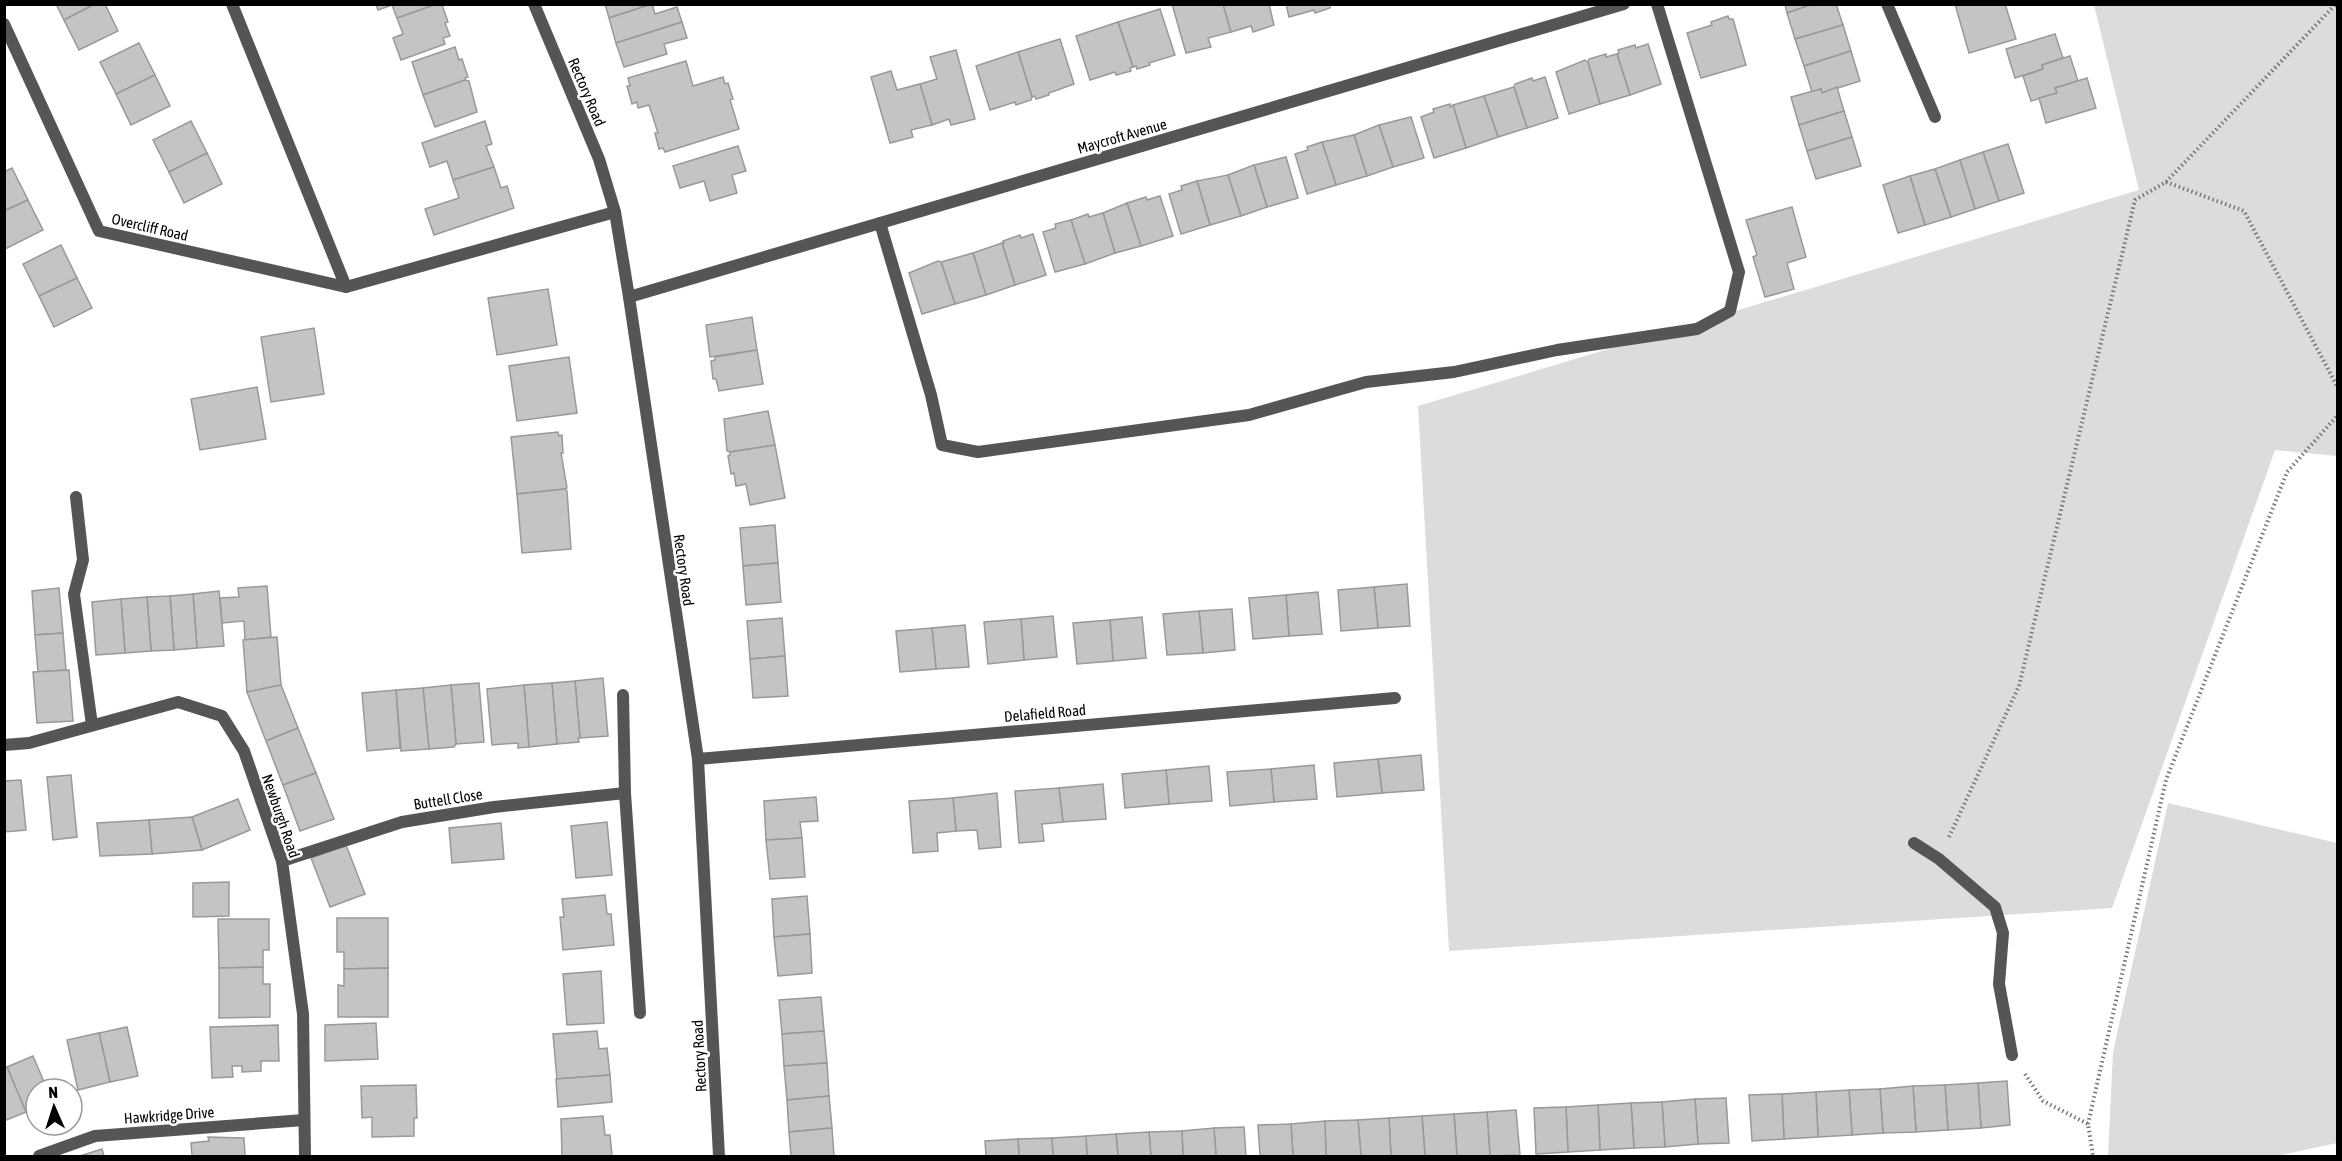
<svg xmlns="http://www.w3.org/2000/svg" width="2342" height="1161" viewBox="0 0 2342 1161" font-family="'Asap Condensed',sans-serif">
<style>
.green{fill:#dcdcdc}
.building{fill:#c4c4c4;stroke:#999;stroke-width:1.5}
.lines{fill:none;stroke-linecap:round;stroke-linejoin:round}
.path{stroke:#777;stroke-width:4;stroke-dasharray:1.5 3;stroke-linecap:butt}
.service{stroke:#555;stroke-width:12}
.minor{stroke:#555;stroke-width:12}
.labels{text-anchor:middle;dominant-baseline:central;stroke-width:5;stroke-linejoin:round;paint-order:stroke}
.street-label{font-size:15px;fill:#000;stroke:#fff}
</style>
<rect width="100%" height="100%" fill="#fff"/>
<!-- green -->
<g class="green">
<polygon points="2094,5 2337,5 2337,456 2275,450 2112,908 1449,951 1418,406 2139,190"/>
<polygon points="2168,803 2337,843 2337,1143 2277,1156 2108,1156 2113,1052"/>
</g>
<!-- building -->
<g class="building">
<polygon points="56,4 95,4 64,20"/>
<polygon points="95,4 105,4 118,31 79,50 64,20"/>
<polygon points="376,4 437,4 397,18 392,5 378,10"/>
<polygon points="437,4 442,5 448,22 445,23 450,36 443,38 445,44 401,60 393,38 403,34 397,18"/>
<polygon points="605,4 652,4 609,18"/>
<polygon points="652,4 655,14 677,7 682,22 616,43 609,18"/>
<polygon points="1172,4 1223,4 1231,32 1208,38 1211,47 1186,53"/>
<polygon points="1223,4 1269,4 1274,25 1253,32 1251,26 1231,32"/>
<polygon points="1286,4 1331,4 1331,5 1330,5 1330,8 1315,13 1314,10 1289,17"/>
<polygon points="1785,4 1813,4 1787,13"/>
<polygon points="1813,4 1836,4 1843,25 1795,39 1787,13"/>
<polygon points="1955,4 2005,4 2016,39 1969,53"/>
<polygon points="1160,9 1175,55 1149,63 1150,65 1137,69 1136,66 1133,67 1118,22"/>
<polygon points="1728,16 1729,19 1733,19 1746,65 1701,78 1687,33 1712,25 1711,22"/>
<polygon points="682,22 687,38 664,44 667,54 624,67 616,43"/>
<polygon points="1118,22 1133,67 1130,68 1131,71 1116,75 1115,72 1090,80 1076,36"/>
<polygon points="1843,25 1851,51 1804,66 1795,39"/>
<polygon points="2055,34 2063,58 2042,65 2043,69 2015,78 2006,49"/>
<polygon points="1060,39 1074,84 1049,93 1049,95 1036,99 1035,96 1032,97 1018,52"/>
<polygon points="139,43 155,75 116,94 100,62"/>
<polygon points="1648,44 1661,84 1630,95 1617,54 1619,53 1618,50 1635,45 1636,48"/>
<polygon points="455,47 459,60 462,59 468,77 465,78 465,80 423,95 412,62"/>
<polygon points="956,50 975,119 951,125 949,119 932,125 920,84 937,79 930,57"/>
<polygon points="1851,51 1860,81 1822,93 1821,89 1812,92 1804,66"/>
<polygon points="1018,52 1032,97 1031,100 1016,105 1015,102 990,110 976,66"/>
<polygon points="1606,54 1606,57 1617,54 1630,95 1600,104 1588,62 1589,59"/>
<polygon points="2070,56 2078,81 2055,88 2057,93 2031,101 2023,76 2043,69 2042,65"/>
<polygon points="1585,60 1588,62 1600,104 1569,114 1556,72"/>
<polygon points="686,61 693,86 723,77 725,84 728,83 733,99 730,100 739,129 665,152 663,148 659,149 655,133 658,133 649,105 638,108 637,102 632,104 627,86 630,86 628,78"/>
<polygon points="891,71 897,90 920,84 932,125 911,130 913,137 890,143 871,77"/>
<polygon points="155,75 170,106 131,125 116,94"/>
<polygon points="1545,77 1558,118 1527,128 1514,87 1515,84 1532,78 1533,81"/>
<polygon points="2087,78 2096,108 2046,123 2039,98 2057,93 2055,88"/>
<polygon points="465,80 469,81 477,112 435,127 423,95"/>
<polygon points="1514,87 1527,128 1498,137 1484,96"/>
<polygon points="1837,87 1844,111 1799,125 1791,97 1821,89 1822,93"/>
<polygon points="1484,96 1498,137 1466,148 1453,105"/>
<polygon points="1450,104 1450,107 1453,105 1466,148 1434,158 1421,117 1434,112 1433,109"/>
<polygon points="1844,111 1852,137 1807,151 1799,125"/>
<polygon points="1411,117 1424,158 1393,167 1379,125"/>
<polygon points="191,121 207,153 169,172 153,140"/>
<polygon points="485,121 492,144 486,146 494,167 453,180 447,161 430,167 422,143"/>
<polygon points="1379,125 1393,167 1367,176 1354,135"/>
<polygon points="1354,135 1367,176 1336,185 1322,142"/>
<polygon points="1852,137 1861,166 1816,179 1807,151"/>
<polygon points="1322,142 1336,185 1307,194 1295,154 1308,150 1307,147"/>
<polygon points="2008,144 2024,193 1999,201 1983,152"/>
<polygon points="738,146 746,171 732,175 737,193 710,201 704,181 680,188 673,166"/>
<polygon points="1983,152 1999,201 1975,209 1960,160"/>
<polygon points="207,153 222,184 184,203 169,172"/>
<polygon points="1286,157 1298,198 1267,207 1254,165"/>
<polygon points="1960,160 1975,209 1951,217 1935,169"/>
<polygon points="1254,165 1267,207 1241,216 1228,175"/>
<polygon points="494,167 501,188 507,186 514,208 434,235 425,209 459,198 453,180"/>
<polygon points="12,168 28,200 4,211 4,172"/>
<polygon points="1935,169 1951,217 1925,225 1910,176"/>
<polygon points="1228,175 1241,216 1210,225 1197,181"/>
<polygon points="1910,176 1925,225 1898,233 1883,185"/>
<polygon points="1197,181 1210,225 1181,234 1169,194 1182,190 1181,186"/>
<polygon points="1160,196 1173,236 1141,246 1127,203 1146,197 1147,200"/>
<polygon points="28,200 43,230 5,249 4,211"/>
<polygon points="1127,203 1141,246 1115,253 1103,213"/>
<polygon points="1792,207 1806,257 1787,263 1794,289 1765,297 1753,257 1757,255 1746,220"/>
<polygon points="1103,213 1115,253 1085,264 1071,220 1088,214 1089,217"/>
<polygon points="1071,220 1085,264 1055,272 1043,232 1056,228 1055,224"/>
<polygon points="1033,234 1046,275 1015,285 1002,243 1004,243 1003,241 1020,235 1021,238"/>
<polygon points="1002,243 1015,285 986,295 973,253"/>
<polygon points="61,245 77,278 39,296 23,264"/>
<polygon points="973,253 986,295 955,304 941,262"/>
<polygon points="938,261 941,262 955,304 922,314 909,273"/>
<polygon points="77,278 92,308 54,327 39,296"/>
<polygon points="548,289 557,345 497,355 488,298"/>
<polygon points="752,317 757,350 710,357 706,325"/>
<polygon points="314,328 324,394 271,402 261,337"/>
<polygon points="757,350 763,384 719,391 716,379 713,379 711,361 715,360 715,357"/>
<polygon points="569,357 577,413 517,421 509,366"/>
<polygon points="257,387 266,439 200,450 191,399"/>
<polygon points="768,411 775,445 730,452 727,451 724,419"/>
<polygon points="558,432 559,436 562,435 563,453 561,453 567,488 565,489 517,494 511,437"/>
<polygon points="775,445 785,498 750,505 746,484 736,486 734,473 731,474 728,456 730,455 730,452"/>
<polygon points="565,489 567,491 571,549 522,553 517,494"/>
<polygon points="775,525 778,563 743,566 740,528"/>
<polygon points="778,563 781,602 746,605 743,566"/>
<polygon points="1407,584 1410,626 1378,628 1374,587"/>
<polygon points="267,586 271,637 245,640 244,621 222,623 220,598 239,597 238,588"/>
<polygon points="1374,587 1378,628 1341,631 1338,590"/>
<polygon points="59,588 63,633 35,635 32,591"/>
<polygon points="219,591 224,646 197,648 193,594"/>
<polygon points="1318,592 1322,634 1289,636 1286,595"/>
<polygon points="193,594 197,648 174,650 170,596"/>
<polygon points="1286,595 1289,636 1253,639 1249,598"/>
<polygon points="170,596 174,650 151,651 147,597"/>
<polygon points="147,597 151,651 125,653 121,599"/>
<polygon points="121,599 125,653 96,655 92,602"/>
<polygon points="1232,609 1235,650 1203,653 1199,611"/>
<polygon points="1199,611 1203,653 1167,655 1163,614"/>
<polygon points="1053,616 1057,657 1024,660 1021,619"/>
<polygon points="1142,617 1146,658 1113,661 1110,620"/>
<polygon points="782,618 785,656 750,659 747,621"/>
<polygon points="1021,619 1024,660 988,664 984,622"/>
<polygon points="1110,620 1113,661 1077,664 1073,623"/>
<polygon points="965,625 969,667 936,669 932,628"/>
<polygon points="932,628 936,669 900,672 896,631"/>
<polygon points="63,633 66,670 38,672 35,635"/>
<polygon points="277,637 281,685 247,692 243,640"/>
<polygon points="785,656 788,696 753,698 750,659"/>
<polygon points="69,670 73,721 37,723 33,672"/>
<polygon points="603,678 608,736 580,738 575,681"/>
<polygon points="575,681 580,738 578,738 579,742 557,744 552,683"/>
<polygon points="479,683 484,742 456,744 451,685"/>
<polygon points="552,683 557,744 529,747 524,685"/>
<polygon points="281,685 298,728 266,741 247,692"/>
<polygon points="451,685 456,744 454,747 429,749 423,688"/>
<polygon points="524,685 529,747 518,748 518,743 492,745 487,689"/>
<polygon points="423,688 429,749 401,751 396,690"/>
<polygon points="396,690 400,748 367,751 362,693"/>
<polygon points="298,728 316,773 283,785 266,741"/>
<polygon points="1421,755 1424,790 1382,793 1378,759"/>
<polygon points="1378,759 1382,793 1337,797 1334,763"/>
<polygon points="1314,765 1317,799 1274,802 1271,769"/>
<polygon points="1209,766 1212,801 1169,804 1166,770"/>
<polygon points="1271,769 1274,802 1230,806 1227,772"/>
<polygon points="1166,770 1169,804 1125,808 1122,774"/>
<polygon points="316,773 334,819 300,831 283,785"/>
<polygon points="71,775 77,837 53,840 47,777"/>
<polygon points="21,780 26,830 4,832 4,781"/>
<polygon points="1103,784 1106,819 1063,822 1059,788"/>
<polygon points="1059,788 1063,822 1042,824 1044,841 1019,843 1015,791"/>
<polygon points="997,793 1001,847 979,849 977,830 956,831 953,798"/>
<polygon points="816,797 818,821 800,822 802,838 766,840 764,801"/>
<polygon points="953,798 956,831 937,833 938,851 913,853 909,801"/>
<polygon points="238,799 250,830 202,850 192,817"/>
<polygon points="192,817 202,850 152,854 149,820"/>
<polygon points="149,820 152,854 100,856 97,823"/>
<polygon points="607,822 612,875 576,878 571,826"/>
<polygon points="501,823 504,859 452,863 449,828"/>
<polygon points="802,838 805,877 770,879 766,840"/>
<polygon points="346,845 365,894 330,907 311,858"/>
<polygon points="229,882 229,916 193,917 193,883"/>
<polygon points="605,895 607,914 611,914 614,945 563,950 560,917 564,917 562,899"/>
<polygon points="807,896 810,934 774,937 772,899"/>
<polygon points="337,918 388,918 388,968 344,969 344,952 337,952"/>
<polygon points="218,919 269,919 269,950 263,950 263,967 219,968"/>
<polygon points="810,934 812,973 778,976 774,937"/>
<polygon points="263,967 263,984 270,984 270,1017 219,1018 219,968"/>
<polygon points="388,968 388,1017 338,1017 338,985 344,986 344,969"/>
<polygon points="601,971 604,1023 567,1025 563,974"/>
<polygon points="821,997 824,1031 782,1034 779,1000"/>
<polygon points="376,1023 378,1059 325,1061 325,1025"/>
<polygon points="278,1025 279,1061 261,1061 261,1071 242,1072 242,1066 232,1066 233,1077 212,1078 210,1027"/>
<polygon points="127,1027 138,1076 110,1082 99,1033"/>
<polygon points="597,1031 599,1049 607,1048 610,1075 557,1079 553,1034"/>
<polygon points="824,1031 827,1063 784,1066 782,1034"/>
<polygon points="99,1033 110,1082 78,1090 67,1040"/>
<polygon points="33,1056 47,1089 36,1089 36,1108 26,1112 7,1067"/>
<polygon points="827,1063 829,1096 787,1100 784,1066"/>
<polygon points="7,1067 26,1112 4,1121 4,1068"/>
<polygon points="610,1075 612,1102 558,1107 556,1079"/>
<polygon points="2007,1081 2010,1125 1981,1128 1978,1083"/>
<polygon points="1978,1083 1981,1128 1948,1130 1945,1085"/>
<polygon points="416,1085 417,1118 414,1118 414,1136 372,1137 372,1117 362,1118 361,1086"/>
<polygon points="1945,1085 1948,1130 1916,1132 1913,1086"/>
<polygon points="1913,1086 1916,1132 1883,1133 1880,1089"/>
<polygon points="1880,1089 1883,1133 1852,1135 1849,1090"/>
<polygon points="1849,1090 1852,1135 1818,1137 1816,1092"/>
<polygon points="1816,1092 1818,1137 1784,1139 1782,1094"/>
<polygon points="1782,1094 1784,1139 1752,1141 1749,1095"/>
<polygon points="829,1096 832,1128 789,1132 787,1100"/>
<polygon points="1726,1098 1729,1143 1698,1144 1695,1099"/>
<polygon points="1695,1099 1698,1144 1665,1147 1662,1102"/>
<polygon points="1662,1102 1665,1147 1634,1148 1631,1103"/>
<polygon points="1631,1103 1634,1148 1600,1150 1598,1105"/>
<polygon points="1598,1105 1600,1150 1568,1152 1566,1107"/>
<polygon points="1566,1107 1568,1152 1536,1154 1534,1108"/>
<polygon points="1516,1110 1520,1155 1490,1156 1487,1112"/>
<polygon points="1487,1112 1490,1156 1457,1156 1454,1114"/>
<polygon points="1454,1114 1457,1156 1425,1156 1422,1116"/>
<polygon points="603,1116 605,1135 610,1135 612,1156 562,1156 561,1119"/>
<polygon points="1422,1116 1425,1156 1391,1156 1389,1118"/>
<polygon points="1389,1118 1391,1156 1361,1156 1358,1120"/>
<polygon points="1358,1120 1361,1156 1326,1156 1325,1121"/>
<polygon points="1325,1121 1326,1156 1293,1156 1291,1124"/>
<polygon points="1291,1124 1293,1156 1260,1156 1258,1125"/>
<polygon points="1244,1127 1246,1156 1216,1156 1214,1128"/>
<polygon points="832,1128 834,1156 791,1156 789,1132"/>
<polygon points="1214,1128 1216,1156 1183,1156 1182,1131"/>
<polygon points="1182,1131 1183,1156 1151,1156 1149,1132"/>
<polygon points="1149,1132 1151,1156 1118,1156 1116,1134"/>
<polygon points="1116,1134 1118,1156 1087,1156 1086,1136"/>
<polygon points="1086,1136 1087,1156 1053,1156 1052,1138"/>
<polygon points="208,1137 244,1138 245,1156 192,1156 191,1143 209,1141"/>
<polygon points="1052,1138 1053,1156 1019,1156 1018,1139"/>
<polygon points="1018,1139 1019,1156 986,1156 985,1141"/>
<polygon points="102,1149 104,1156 80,1156"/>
</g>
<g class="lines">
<!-- path -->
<g class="path">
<polyline points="2166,182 2244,211 2338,388"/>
<polyline points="1949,837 2019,686 2135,200 2166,182 2336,4"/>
<polyline points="2025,1074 2043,1101 2088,1124 2093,1156"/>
<polyline points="2088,1124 2166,780 2287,472 2338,415"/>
</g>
<!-- service -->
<g class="service">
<polyline points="232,4 346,287"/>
<polyline points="880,223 931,395 942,445 978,452 1249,415 1366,382 1454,372 1557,350 1697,329 1730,311 1739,272 1657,4"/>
<polyline points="1914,843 1939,859 1995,907 2003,933 1999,984 2012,1055"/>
</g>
<!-- minor -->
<g class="minor">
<polyline points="534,4 599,159 615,212 629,297 698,759 719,1156"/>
<polyline points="1887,4 1935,117"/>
<polyline points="4,24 99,231 346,287 615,212"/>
<polyline points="629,297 1624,4"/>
<polyline points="76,497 83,560 74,594 92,725"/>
<polyline points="623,695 625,793 640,1013"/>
<polyline points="4,745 29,743 178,702 222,716 244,751 282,861 303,1014 305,1156"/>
<polyline points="698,759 1395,698"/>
<polyline points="282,861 402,822 494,807 625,793"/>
<polyline points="39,1156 95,1136 304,1120"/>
</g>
</g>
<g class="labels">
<!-- street labels -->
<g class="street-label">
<text transform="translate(587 92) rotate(67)">Rectory Road</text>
<text transform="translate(1122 136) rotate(-16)">Maycroft Avenue</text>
<text transform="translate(150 227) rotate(13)">Overcliff Road</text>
<text transform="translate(684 570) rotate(82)">Rectory Road</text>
<text transform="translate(1045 713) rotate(-5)">Delafield Road</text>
<text transform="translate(448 799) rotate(-9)">Buttell Close</text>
<text transform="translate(281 816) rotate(71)">Newburgh Road</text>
<text transform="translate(699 1056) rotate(-93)">Rectory Road</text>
<text transform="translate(169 1115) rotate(-4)">Hawkridge Drive</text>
</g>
</g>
<!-- border -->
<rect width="2342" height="1161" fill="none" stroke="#000000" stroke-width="12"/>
<!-- north arrow -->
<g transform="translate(54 1107) rotate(357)"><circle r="28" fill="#ffffff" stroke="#999999" stroke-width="1.5"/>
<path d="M0-4.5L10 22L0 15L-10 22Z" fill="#000000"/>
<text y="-9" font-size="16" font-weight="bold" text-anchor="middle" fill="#000000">N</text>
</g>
</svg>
